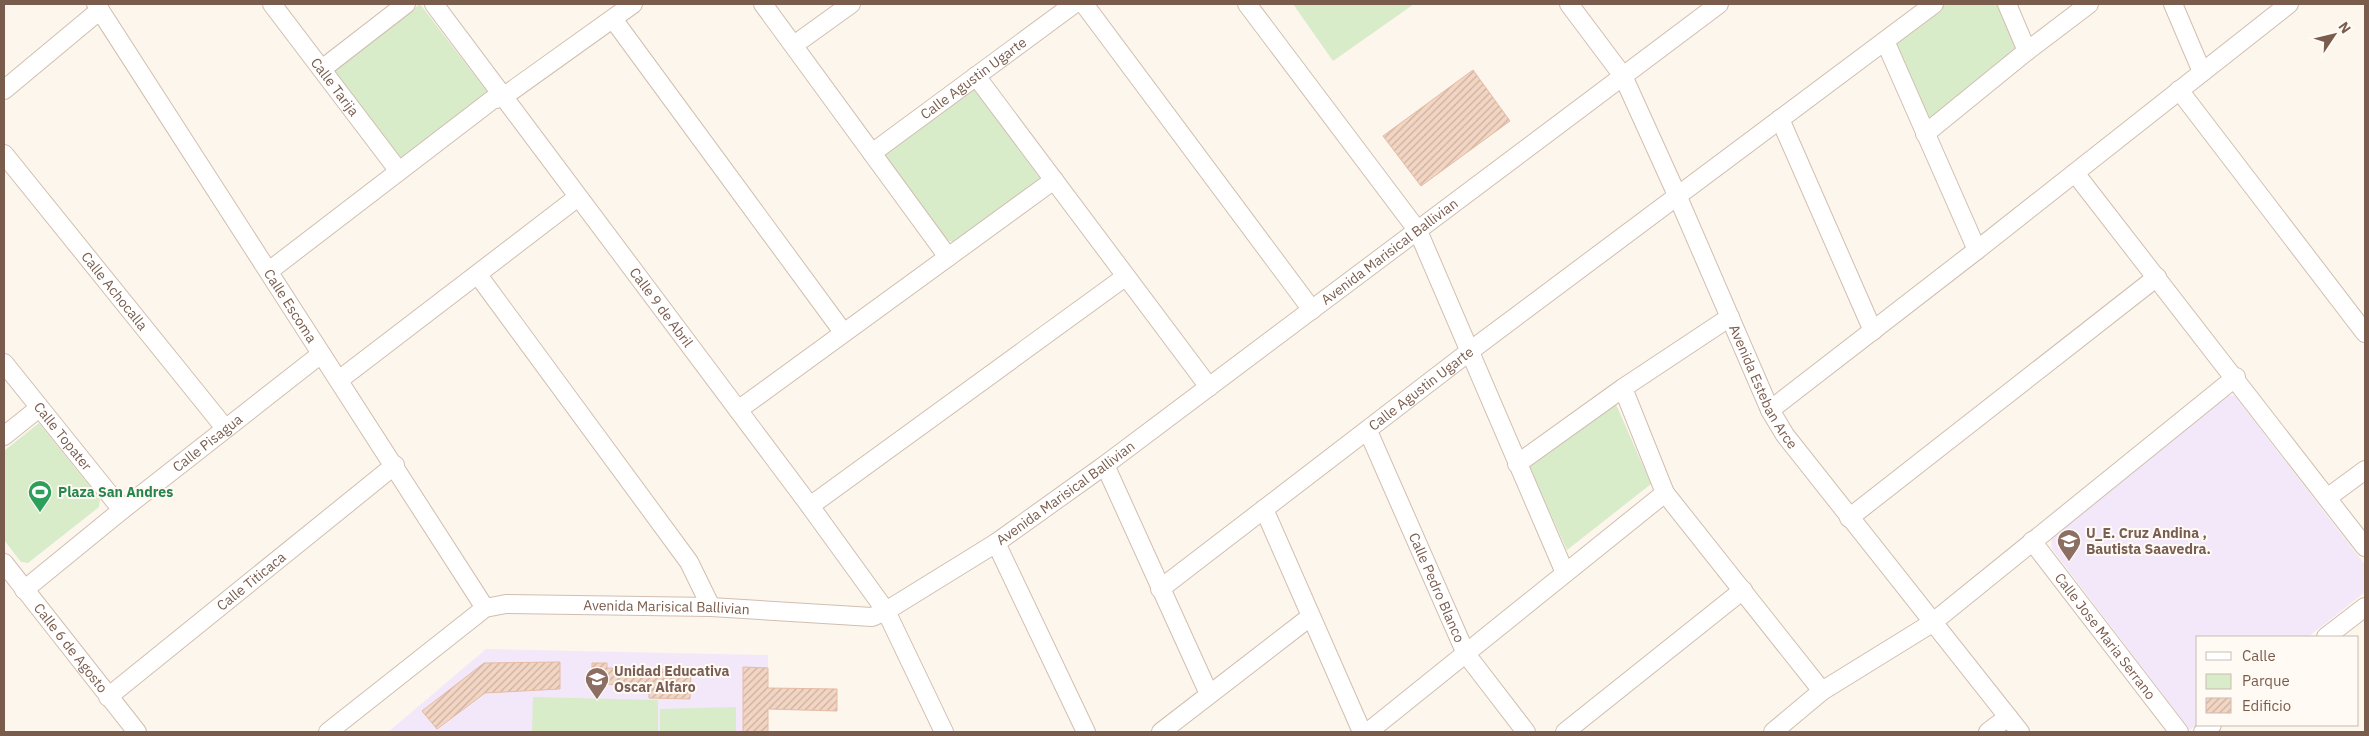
<svg xmlns="http://www.w3.org/2000/svg" width="2369" height="736" viewBox="0 0 2369 736" font-family="'IBM Plex Sans',sans-serif">
<style>
.education{fill:#f3e8fa}
.park{fill:#d8ecc9}
.building{fill:url(#building-hatch);stroke:#e6bba3}
.lines{fill:none;stroke-linecap:round;stroke-linejoin:round}
.street-casing{stroke:#d1beb0;stroke-width:20}
.street{stroke:#fff;stroke-width:18}
.labels{text-anchor:middle;dominant-baseline:central;stroke-width:4;stroke-linejoin:round;paint-order:stroke}
.street-label{font-size:14px;fill:#7a5c4d;stroke:#fffaf3}
.leisure-label{font-size:14px;font-weight:bold;fill:#27864d;stroke:#fffaf3;text-anchor:start}
.education-label{font-size:14px;font-weight:bold;fill:#785e54;stroke:#fffaf3;text-anchor:start}
</style>
<defs>
<pattern id="building-hatch" width="6" height="6" patternUnits="userSpaceOnUse" patternTransform="scale(1.25)"><rect width="6" height="6" fill="#f3d5c3"/><path d="M-1 1l2-2M0 6l6-6M5 7l2-2" fill="none" stroke="#cab0a1"/></pattern>
</defs>
<rect width="100%" height="100%" fill="#fdf6ec"/>
<!-- education -->
<g class="education">
<polygon points="2227,395 2235,396 2365,565 2365,592 2308,637 2198,637 2198,724 2190,730 2052,549 2051,537"/>
<polygon points="486,649 768,655 768,732 388,732"/>
</g>
<!-- park -->
<g class="park">
<polygon points="420,4 489,94 401,160 333,70"/>
<polygon points="1293,4 1414,4 1333,61"/>
<polygon points="1946,4 2001,4 2017,48 1935,116 1929,117 1924,114 1895,43"/>
<polygon points="969,89 977,89 1041,174 1040,181 956,243 944,239 884,154"/>
<polygon points="1615,402 1651,484 1567,550 1528,464"/>
<polygon points="39,423 100,499 99,507 28,563 21,562 4,540 4,451"/>
<polygon points="533,697 658,700 658,732 532,732"/>
<polygon points="736,707 736,732 660,732 660,709"/>
</g>
<!-- building -->
<g class="building">
<polygon points="1473,70 1510,121 1421,186 1383,136"/>
<polygon points="560,662 560,689 485,693 437,729 422,711 484,663"/>
<polygon points="592,663 607,663 607,668 691,670 690,699 649,698 649,685 592,684"/>
<polygon points="743,667 768,668 768,688 837,689 837,711 768,709 768,732 743,732"/>
</g>
<g class="lines">
<!-- street casing -->
<g class="street-casing">
<g id="street">
<path id="s1" d="M 96,4 L 485,608"/>
<path id="s2" d="M 272,4 L 398,170"/>
<path id="s3" d="M 434,4 L 810,506 L 886,611 L 944,732"/>
<polyline points="763,4 948,257"/>
<polyline points="1084,4 1312,310"/>
<polyline points="1247,4 1418,231 1565,573"/>
<path id="s4" d="M 1569,4 L 1623,76 L 1677,195 L 1770,410 L 1785,435 L 2020,732"/>
<polyline points="2007,4 2027,51"/>
<polyline points="2173,4 2202,72"/>
<polyline points="613,19 843,332"/>
<polyline points="1885,41 1977,250"/>
<polyline points="794,45 851,4"/>
<polyline points="322,69 406,4"/>
<polyline points="976,76 1209,387"/>
<polyline points="4,90 100,10"/>
<polyline points="2179,90 2365,333"/>
<polyline points="1780,119 1873,331"/>
<polyline points="1925,134 2027,51 2089,4"/>
<path id="s5" d="M 872,153 L 1074,4"/>
<path id="s6" d="M 4,154 L 225,428"/>
<polyline points="2075,173 2365,547"/>
<polyline points="269,271 492,100 503,97 633,4"/>
<polyline points="478,275 689,562 711,607"/>
<path id="s7" d="M 4,363 L 122,510"/>
<polyline points="339,380 578,197"/>
<polyline points="1623,388 1665,493 1822,691"/>
<polyline points="738,410 1054,180"/>
<polyline points="1770,410 1977,250 2289,4"/>
<path id="s8" d="M 1368,431 L 1466,654 L 1526,732"/>
<polyline points="4,436 39,408"/>
<polyline points="1517,464 1623,388 1730,317"/>
<polyline points="1105,465 1209,694"/>
<polyline points="2327,498 2365,470"/>
<polyline points="810,506 1125,277"/>
<polyline points="1264,509 1362,732"/>
<polyline points="1849,518 2157,277"/>
<path id="s9" d="M 2032,541 L 2179,732"/>
<polyline points="996,543 1086,732"/>
<path id="s10" d="M 4,563 L 137,732"/>
<path id="s11" d="M 1160,589 L 1470,351 L 1934,4"/>
<path id="s12" d="M 24,590 L 122,510 L 321,354"/>
<polyline points="2326,637 2365,607"/>
<path id="s13" d="M 108,697 L 395,465"/>
<path id="s14" d="M 328,732 L 485,608 L 506,604 L 711,607 L 872,617 L 886,611 L 996,543 L 1105,465 L 1719,4"/>
<polyline points="1161,732 1310,617"/>
<polyline points="1368,732 1665,493"/>
<polyline points="1565,732 1743,590"/>
<polyline points="1773,732 1822,691 1932,623 2236,377"/>
<polyline points="1988,732 2008,717"/>
<polyline points="2203,732 2212,725"/>
</g>
</g>
<!-- street -->
<use href="#street" class="street"/>
</g>
<!-- icons -->
<defs>
<g id="stadium-pin" transform="scale(1.25)"><path d="M0 17L-7.5 6A9.5 9.5 0 1 1 7.5 6Z" fill="#2e9e5b" stroke="#fffaf3"/><path d="M0-5a6.5 5 0 1 0 0 10a6.5 5 0 1 0 0-10ZM-3.5-1.8h7v3.6h-7Z" fill="#fff"/></g>
<g id="school-pin" transform="scale(1.25)"><path d="M0 17L-7.5 6A9.5 9.5 0 1 1 7.5 6Z" fill="#8d6e63" stroke="#fffaf3"/><path d="M0-5L7-2L0 1L-7-2ZM-4 1L0 2.5L4 1V4Q0 6-4 4Z" fill="#fff"/></g>
</defs>
<g fill-rule="evenodd">
<use href="#stadium-pin" x="40" y="492"/>
<use href="#school-pin" x="2069" y="541"/>
<use href="#school-pin" x="597" y="679"/>
</g>
<g class="labels">
<!-- street labels -->
<g class="street-label">
<text stroke="none"><textPath href="#s5" startOffset="126">Calle Agustin Ugarte</textPath></text>
<text stroke="none"><textPath href="#s2" startOffset="104">Calle Tarija</textPath></text>
<text stroke="none"><textPath href="#s14" startOffset="1222">Avenida Marisical Ballivian</textPath></text>
<text stroke="none"><textPath href="#s6" startOffset="176">Calle Achocalla</textPath></text>
<text stroke="none"><textPath href="#s1" startOffset="359">Calle Escoma</textPath></text>
<text stroke="none"><textPath href="#s3" startOffset="379">Calle 9 de Abril</textPath></text>
<text stroke="none"><textPath href="#s4" startOffset="431">Avenida Esteban Arce</textPath></text>
<text stroke="none"><textPath href="#s11" startOffset="329">Calle Agustin Ugarte</textPath></text>
<text stroke="none"><textPath href="#s7" startOffset="94">Calle Topater</textPath></text>
<text stroke="none"><textPath href="#s12" startOffset="235">Calle Pisagua</textPath></text>
<text stroke="none"><textPath href="#s14" startOffset="818">Avenida Marisical Ballivian</textPath></text>
<text stroke="none"><textPath href="#s13" startOffset="184">Calle Titicaca</textPath></text>
<text stroke="none"><textPath href="#s8" startOffset="171">Calle Pedro Blanco</textPath></text>
<text stroke="none"><textPath href="#s14" startOffset="382">Avenida Marisical Ballivian</textPath></text>
<text stroke="none"><textPath href="#s9" startOffset="120">Calle Jose Maria Serrano</textPath></text>
<text stroke="none"><textPath href="#s10" startOffset="108">Calle 6 de Agosto</textPath></text>
</g>
<!-- leisure labels -->
<g class="leisure-label">
<text x="58" y="492">Plaza San Andres</text>
</g>
<!-- education labels -->
<g class="education-label">
<text x="2086" y="533">U_E. Cruz Andina ,<tspan x="2086" dy="16">Bautista Saavedra.</tspan></text>
<text x="614" y="671">Unidad Educativa<tspan x="614" dy="16">Oscar Alfaro</tspan></text>
</g>
</g>
<!-- border -->
<rect width="2369" height="736" fill="none" stroke="#7a5c4d" stroke-width="10"/>
<!-- legend -->
<rect x="2196" y="636" width="162" height="90" fill="#fffaf3" stroke="#cabbb1"/>
<rect x="2206" y="652" width="25" height="8" fill="#ffffff" stroke="#cabbb1"/>
<text x="2242" y="661" font-size="15" fill="#7a5c4d">Calle</text>
<rect x="2206" y="674" width="25" height="15" fill="#d8ecc9" stroke="#cabbb1"/>
<text x="2242" y="686" font-size="15" fill="#7a5c4d">Parque</text>
<rect x="2206" y="698" width="25" height="15" fill="url(#building-hatch)" stroke="#cabbb1"/>
<text x="2242" y="711" font-size="15" fill="#7a5c4d">Edificio</text>
<!-- north arrow -->
<g transform="translate(2334 35) rotate(55)" stroke="#fffaf3" stroke-width="4" paint-order="stroke">
<path d="M0-4L9 19L0 12L-9 19Z" fill="#7a5c4d"/>
<text y="-8" font-size="14" font-weight="bold" text-anchor="middle" fill="#7a5c4d">N</text>
</g>
</svg>
